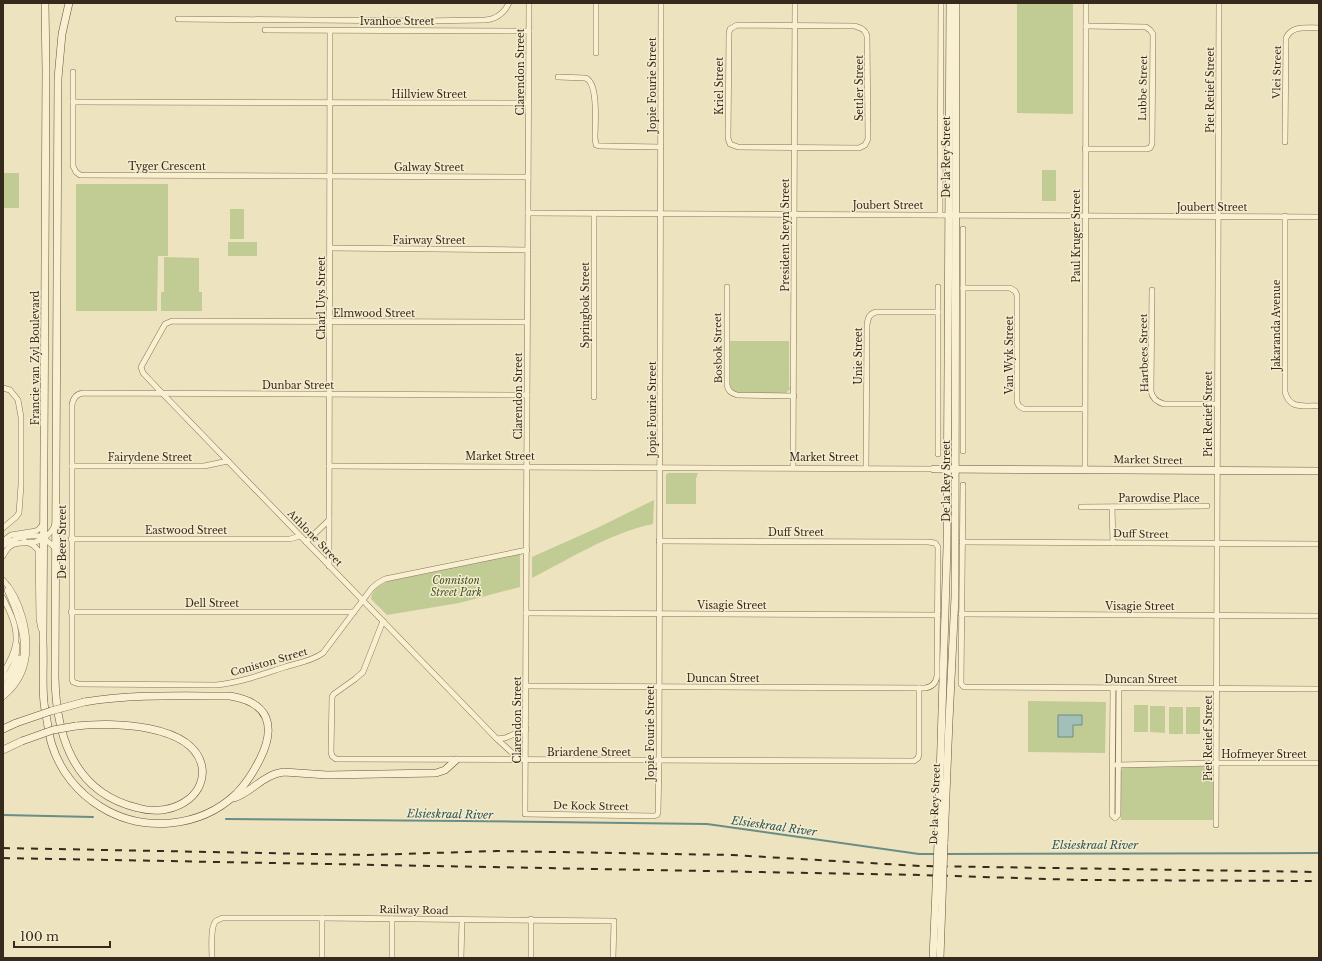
<svg xmlns="http://www.w3.org/2000/svg" width="1322" height="961" viewBox="0 0 1322 961" font-family="'Libre Baskerville',serif">
<style>
.green{fill:#c1cb94}
.water{fill:#a2bfb9;stroke:#6a8d86}
.lines{fill:none;stroke-linecap:round;stroke-linejoin:round}
.stream{stroke:#6a8d86;stroke-width:2}
.street-casing{stroke:#867358;stroke-width:6}
.secondary-casing{stroke:#68543b;stroke-width:8}
.street{stroke:#f9f0d2;stroke-width:5}
.secondary{stroke:#f9f0d2;stroke-width:7}
.rail{stroke:#362a1c;stroke-width:2;stroke-dasharray:7 7;stroke-linecap:butt}
.secondary-bridge-casing{stroke:#68543b;stroke-width:8;stroke-linecap:butt}
.secondary-bridge{stroke:#f9f0d2;stroke-width:7}
.labels{text-anchor:middle;dominant-baseline:central;stroke-width:3;stroke-linejoin:round;paint-order:stroke}
.street-label{font-size:10px;fill:#362a1c;stroke:#f5eccf}
.park-label{font-size:10px;font-style:italic;fill:#435223;stroke:#f5eccf}
.water-label{font-size:11px;font-style:italic;fill:#2b5555;stroke:#f5eccf}
</style>
<rect width="100%" height="100%" fill="#ede3bf"/>
<!-- green -->
<g class="green">
<polygon points="1017,3 1073,3 1073,114 1017,113"/>
<rect x="1042" y="170" width="14" height="31"/>
<rect x="3" y="173" width="16" height="35"/>
<polygon points="76,184 168,184 168,256 158,256 157,311 76,311"/>
<rect x="230" y="209" width="14" height="30"/>
<rect x="228" y="242" width="29" height="14"/>
<polygon points="164,257 199,258 199,292 202,292 202,311 161,311 161,292 164,292"/>
<polygon points="730,341 789,341 789,387 791,388 786,393 738,393 734,392 730,385"/>
<polygon points="668,473 698,473 696,479 696,504 666,504 666,475"/>
<path d="M 654,500 L 653,524 C 610,533 571,558 532,578 L 532,557 L 597,528 Z"/>
<path d="M 520,554 L 520,587 L 459,603 L 387,615 L 371,599 C 372,589 381,584 390,581 Z"/>
<polygon points="1028,701 1106,702 1105,753 1028,752"/>
<rect x="1134" y="705" width="14" height="27"/>
<polygon points="1150,706 1165,706 1165,733 1150,732"/>
<rect x="1169" y="707" width="14" height="27"/>
<rect x="1186" y="707" width="14" height="27"/>
<polygon points="1214,766 1214,820 1121,820 1121,771 1123,767"/>
</g>
<!-- water -->
<polygon class="water" points="1058,715 1082,715 1082,725 1073,725 1073,737 1058,737"/>
<g class="lines">
<!-- stream -->
<g class="stream">
<polyline points="3,815 93,817"/>
<polyline points="226,819 464,821 707,824 919,854 937,854"/>
<polyline points="945,854 1319,853"/>
</g>
<!-- street casing -->
<g class="street-casing">
<g id="street">
<polyline points="529,3 525,814 654,816 657,815 658,813 659,761 661,3"/>
<path d="M 178,19 L 422,21 L 485,20 C 497,19 504,13 509,3"/>
<path d="M 737,25 L 855,26 C 861,28 865,29 867,36 L 868,139 L 865,145 L 859,148 L 738,147 L 730,144 L 728,138 L 729,33 L 730,29 Z"/>
<polyline points="265,30 529,31"/>
<polyline points="596,53 596,3"/>
<polyline points="73,72 73,166 76,172 80,175 528,177"/>
<path d="M 558,77 L 585,78 C 599,81 595,125 595,138 L 596,145 L 599,146 L 661,147"/>
<polyline points="73,102 528,103"/>
<path d="M 1285,142 L 1286,38 C 1292,25 1307,28 1319,28"/>
<polyline points="1085,149 1146,149 1150,148 1152,144 1153,34 1150,30 1146,27 1086,26"/>
<polyline points="528,213 1319,217"/>
<polyline points="594,213 594,397"/>
<polyline points="940,215 941,3"/>
<path d="M 1285,216 L 1285,392 C 1290,410 1303,405 1319,406"/>
<polyline points="963,229 963,451"/>
<polyline points="330,248 528,250"/>
<path d="M 727,287 L 727,385 C 728,391 731,393 737,395 L 794,396"/>
<polyline points="938,287 938,454"/>
<polyline points="963,288 1010,288 1015,291 1017,295 1017,402 1019,406 1024,409 1084,409"/>
<path d="M 1152,290 L 1151,391 C 1152,398 1157,402 1164,404 L 1217,404"/>
<polyline points="3,388 10,390 18,400 21,417 21,485 19,513 16,517 3,528"/>
<polyline points="72,466 204,466 228,461"/>
<polyline points="329,466 934,469"/>
<polyline points="793,467 795,3"/>
<path d="M 866,468 L 867,325 C 868,318 869,314 876,312 L 938,312"/>
<polyline points="1085,469 1086,3"/>
<polyline points="963,485 961,684 964,687 1319,689"/>
<polyline points="1081,507 1207,506"/>
<polyline points="1112,507 1113,543"/>
<polyline points="71,539 290,539 300,536"/>
<polyline points="3,541 11,535 36,531 39,529 44,523"/>
<polyline points="24,541 33,545 38,550 39,619 41,629"/>
<polyline points="306,542 329,520"/>
<polyline points="962,542 1319,544"/>
<path d="M 3,546 C 14,537 26,535 41,536 L 52,545 L 56,550"/>
<path d="M 527,550 L 385,579 L 378,583 L 372,588 L 323,653 C 312,661 298,663 285,667 C 263,674 239,683 216,685 L 79,684 L 73,682 L 72,679 L 72,405 C 73,398 76,394 83,393 L 527,395"/>
<path d="M 3,556 C 11,539 21,544 35,542 C 43,540 53,532 55,524"/>
<polyline points="329,566 330,30"/>
<path d="M 3,580 C 13,590 19,604 23,618 C 31,648 29,676 3,697"/>
<path d="M 3,598 C 9,610 16,623 16,637 C 17,648 9,663 3,673"/>
<polyline points="71,612 354,612"/>
<polyline points="526,613 938,615"/>
<polyline points="961,614 1319,616"/>
<polyline points="383,621 363,672 355,679 334,694 332,697 331,752 332,756 336,759 914,761 918,758 919,754 919,688"/>
<path d="M 3,680 C 12,671 17,658 17,645"/>
<path d="M 526,686 L 925,688 C 932,687 936,683 937,676 L 938,547 L 935,543 L 928,542 L 659,541"/>
<path d="M 3,688 C 11,679 17,669 20,658"/>
<polyline points="1113,688 1112,815 1115,818 1118,815 1119,688"/>
<path d="M 3,692 C 37,664 22,623 7,590"/>
<polyline points="497,739 505,738 526,729"/>
<polyline points="520,760 497,739 163,394 143,373 141,367 165,324 172,321 527,322"/>
<polyline points="1116,765 1217,763 1319,763"/>
<polyline points="1216,825 1219,3"/>
<polyline points="322,918 322,958"/>
<path d="M 212,958 C 212,950 210,926 216,921 C 217,920 221,919 222,918 L 322,918 L 614,921 L 613,958"/>
<polyline points="392,958 392,919"/>
<polyline points="461,958 462,920"/>
<polyline points="531,958 531,919"/>
</g>
</g>
<!-- secondary casing -->
<g class="secondary-casing">
<g id="secondary">
<path d="M 45,3 L 46,71 L 43,642 C 44,662 42,683 44,703 C 45,711 47,719 48,727 C 49,733 50,739 52,745 C 60,771 78,793 101,807 C 143,833 200,828 236,794 C 246,784 254,771 260,759 C 277,725 268,702 230,696 C 180,696 134,694 84,702"/>
<path d="M 69,3 L 62,34 L 58,78 L 55,677 C 56,736 74,793 138,808 C 156,813 175,810 189,799 C 199,791 204,779 202,767 C 194,723 110,722 76,726"/>
<polyline points="934,469 1319,471"/>
<polyline points="3,729 16,723"/>
<polyline points="3,750 22,741"/>
<path d="M 234,798 C 252,792 264,774 284,772 L 327,775 L 436,773 L 445,770 L 456,760"/>
<polyline points="938,843 947,547 950,3"/>
<polyline points="944,844 949,721 955,597 956,3"/>
</g>
</g>
<!-- street -->
<use href="#street" class="street"/>
<!-- secondary -->
<use href="#secondary" class="secondary"/>
<!-- rail -->
<g class="rail">
<polyline points="3,848 367,855 497,851 732,855 920,866 1319,872"/>
<polyline points="3,858 920,875 1080,880 1319,881"/>
</g>
<!-- secondary-bridge casing -->
<g class="secondary-bridge-casing">
<g id="secondary-bridge">
<polyline points="16,723 51,711 84,702"/>
<polyline points="22,741 53,730 76,726"/>
<polyline points="933,958 938,843"/>
<polyline points="940,958 944,844"/>
</g>
</g>
<!-- secondary-bridge -->
<use href="#secondary-bridge" class="secondary-bridge"/>
</g>
<g class="labels">
<!-- street labels -->
<g class="street-label">
<text x="397" y="21">Ivanhoe Street</text>
<text transform="translate(520 72) rotate(-90)">Clarendon Street</text>
<text transform="translate(1277 72) rotate(-89)">Vlei Street</text>
<text transform="translate(652 85) rotate(-90)">Jopie Fourie Street</text>
<text transform="translate(719 86) rotate(-90)">Kriel Street</text>
<text transform="translate(859 88) rotate(-90)">Settler Street</text>
<text transform="translate(1143 88) rotate(-89)">Lubbe Street</text>
<text transform="translate(1210 90) rotate(-90)">Piet Retief Street</text>
<text x="429" y="94">Hillview Street</text>
<text transform="translate(946 157) rotate(-90)">De la Rey Street</text>
<text x="167" y="166">Tyger Crescent</text>
<text x="429" y="167">Galway Street</text>
<text x="888" y="205">Joubert Street</text>
<text x="1212" y="207">Joubert Street</text>
<text transform="translate(785 235) rotate(-90)">President Steyn Street</text>
<text transform="translate(1076 236) rotate(-90)">Paul Kruger Street</text>
<text x="429" y="240">Fairway Street</text>
<text transform="translate(321 298) rotate(-90)">Charl Uys Street</text>
<text transform="translate(585 305) rotate(-90)">Springbok Street</text>
<text x="374" y="313">Elmwood Street</text>
<text transform="translate(1276 325) rotate(-90)">Jakaranda Avenue</text>
<text transform="translate(718 348) rotate(-91)">Bosbok Street</text>
<text transform="translate(1144 353) rotate(-91)">Hartbees Street</text>
<text transform="translate(1009 355) rotate(-90)">Van Wyk Street</text>
<text transform="translate(858 356) rotate(-90)">Unie Street</text>
<text transform="translate(35 358) rotate(-90)">Francie van Zyl Boulevard</text>
<text x="298" y="385">Dunbar Street</text>
<text transform="translate(518 396) rotate(-90)">Clarendon Street</text>
<text transform="translate(652 409) rotate(-90)">Jopie Fourie Street</text>
<text transform="translate(1208 414) rotate(-90)">Piet Retief Street</text>
<text x="500" y="456">Market Street</text>
<text x="150" y="457">Fairydene Street</text>
<text x="824" y="457">Market Street</text>
<text transform="translate(1148 460) rotate(1)">Market Street</text>
<text transform="translate(946 481) rotate(-90)">De la Rey Street</text>
<text x="1159" y="498">Parowdise Place</text>
<text x="186" y="530">Eastwood Street</text>
<text x="796" y="532">Duff Street</text>
<text transform="translate(1141 534) rotate(1)">Duff Street</text>
<text transform="translate(315 538) rotate(46)">Athlone Street</text>
<text transform="translate(62 542) rotate(-90)">De Beer Street</text>
<text x="212" y="603">Dell Street</text>
<text x="732" y="605">Visagie Street</text>
<text x="1140" y="606">Visagie Street</text>
<text transform="translate(269 662) rotate(-16)">Coniston Street</text>
<text x="723" y="678">Duncan Street</text>
<text x="1141" y="679">Duncan Street</text>
<text transform="translate(517 720) rotate(-90)">Clarendon Street</text>
<text transform="translate(650 733) rotate(-90)">Jopie Fourie Street</text>
<text transform="translate(1208 738) rotate(-90)">Piet Retief Street</text>
<text x="589" y="752">Briardene Street</text>
<text x="1264" y="754">Hofmeyer Street</text>
<text transform="translate(935 804) rotate(-88)">De la Rey Street</text>
<text transform="translate(591 806) rotate(1)">De Kock Street</text>
<text transform="translate(414 910) rotate(1)">Railway Road</text>
</g>
<!-- park labels -->
<g class="park-label">
<text x="456" y="580">Conniston<tspan x="456" dy="12">Street Park</tspan></text>
</g>
<!-- water labels -->
<g class="water-label">
<text transform="translate(450 814) rotate(1)">Elsieskraal River</text>
<text transform="translate(774 826) rotate(8)">Elsieskraal River</text>
<text x="1095" y="845">Elsieskraal River</text>
</g>
</g>
<!-- border -->
<rect width="1322" height="961" fill="none" stroke="#362a1c" stroke-width="8"/>
<!-- scale -->
<path d="M14 941v6h96v-6" fill="none" stroke="#362a1c" stroke-width="2"/>
<text x="20" y="941" font-size="12" fill="#362a1c" stroke="#f5eccf" stroke-width="3" paint-order="stroke">100 m</text>
</svg>
